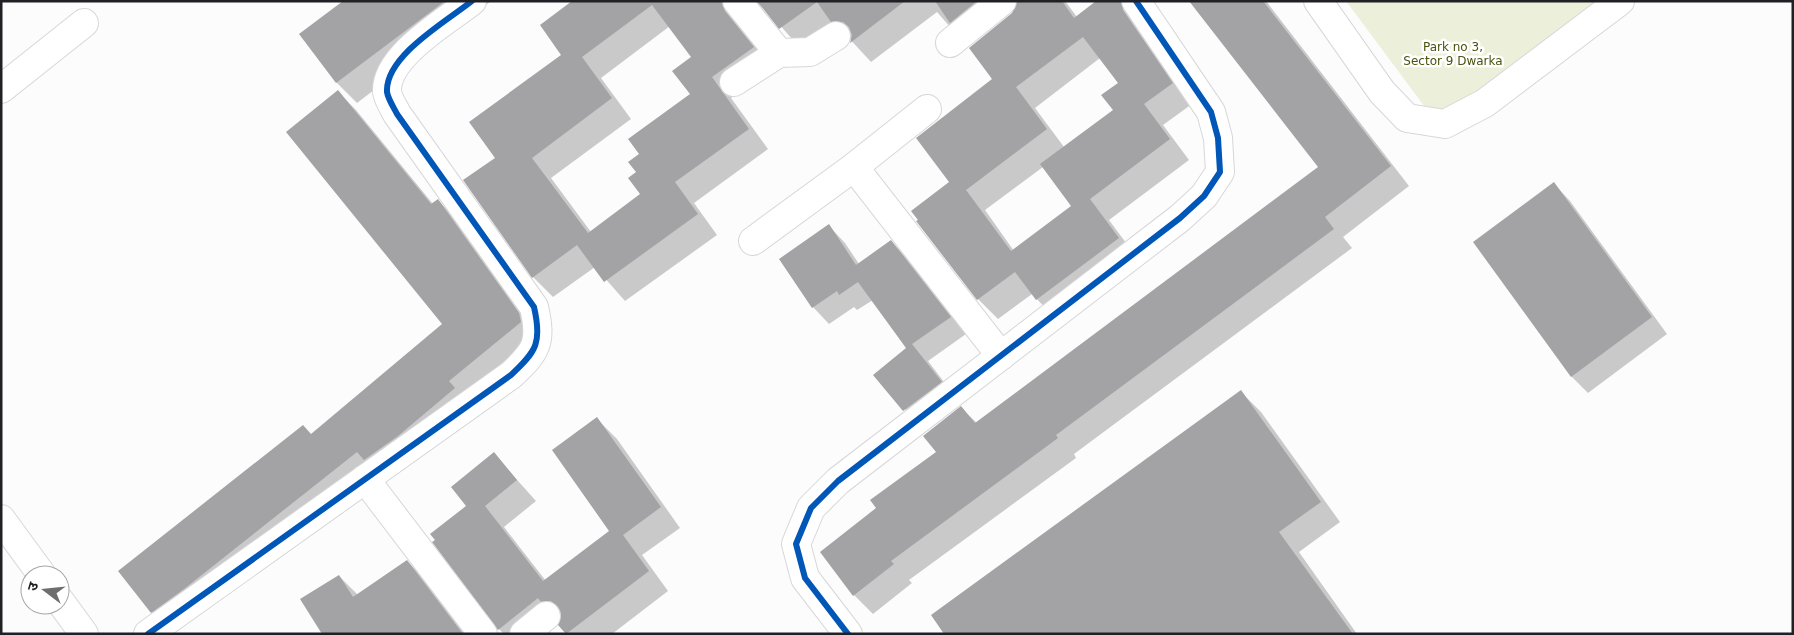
<svg xmlns="http://www.w3.org/2000/svg" width="1794" height="635" viewBox="0 0 1794 635" font-family="'DejaVu Sans','Noto Sans Devanagari',sans-serif">
<style>
.green{fill:#ecf0da}
.shadow{fill:#0003;fill-rule:evenodd}
.building{fill:#a3a2a4;fill-rule:evenodd}
.lines{fill:none;stroke-linecap:round;stroke-linejoin:round}
.minor-casing{stroke:#d7d7d9;stroke-width:30}
.minor{stroke:#fff;stroke-width:28}
.cycleway-casing{stroke:#fff;stroke-width:9}
.cycleway{stroke:#0057b8;stroke-width:6}
.labels{text-anchor:middle;dominant-baseline:central;stroke-width:5;stroke-linejoin:round;paint-order:stroke}
.park-label{font-size:12px;fill:#4b530d;stroke:#fff}
</style>
<rect width="100%" height="100%" fill="#fcfcfc"/>
<!-- green -->
<polygon class="green" points="1346,1 1607,1 1442,130"/>
<!-- shadow -->
<g class="shadow">
<polygon points="345,1 491,1 357,103 337,83 301,35"/>
<path d="M 575,1 L 1065,1 L 1077,17 L 1098,1 L 1126,1 L 1192,104 L 1163,125 L 1189,160 L 1109,220 L 1138,259 L 1057,320 L 1032,294 L 998,319 L 978,299 L 918,222 L 951,182 L 994,80 L 1013,14 L 1018,6 L 965,44 L 937,12 L 871,62 L 835,23 L 800,48 L 763,6 L 755,5 L 773,68 L 731,98 L 768,149 L 694,203 L 717,235 L 625,301 L 595,267 L 553,297 L 533,277 L 496,158 L 563,55 ZM 670,26 L 693,57 L 691,94 L 640,154 L 638,172 L 642,194 L 591,232 L 551,178 L 631,119 L 601,78 ZM 1100,58 L 1119,84 L 1114,110 L 1064,147 L 1035,108 ZM 1043,167 L 1073,207 L 1014,251 L 985,210 Z"/>
<polygon points="1191,1 1266,1 1409,186 1343,237 1352,248 1074,454 1076,458 909,580 912,583 873,614 854,595 878,508 938,452 961,408 977,423 1320,167"/>
<polygon points="338,92 356,110 433,204 438,200 456,219 537,333 473,407 170,630 152,612 312,435 444,324"/>
<polygon points="1554,184 1570,201 1667,334 1588,393 1571,376"/>
<polygon points="829,226 845,243 859,264 891,241 907,258 966,334 928,361 957,399 921,427 875,375 907,349 873,300 857,310 854,307 829,324 813,307"/>
<polygon points="1241,392 1261,412 1340,522 1299,552 1357,634 946,634"/>
<polygon points="597,419 617,439 680,528 642,555 668,591 612,634 566,634 559,625 561,620 558,618 537,634 504,634 499,629 468,506 494,454 536,501 504,527 546,581 611,532"/>
<polygon points="407,561 427,581 468,634 323,634 339,576 358,595"/>
</g>
<!-- building -->
<g class="building">
<polygon points="343,1 445,1 336,83 299,34"/>
<path d="M 572,1 L 722,1 L 725,11 L 754,47 L 712,77 L 749,129 L 675,182 L 698,214 L 604,282 L 577,245 L 532,278 L 463,180 L 495,158 L 469,122 L 561,55 L 540,25 ZM 652,5 L 691,57 L 672,71 L 690,94 L 628,139 L 639,154 L 628,162 L 636,172 L 628,178 L 640,194 L 588,233 L 532,158 L 612,98 L 582,57 Z"/>
<polygon points="757,1 905,1 850,43 852,35 849,27 843,22 831,22 817,2 779,29"/>
<polygon points="935,1 977,1 950,23"/>
<path d="M 1017,1 L 1062,1 L 1074,18 L 1096,1 L 1121,1 L 1123,10 L 1173,83 L 1144,104 L 1170,139 L 1090,199 L 1119,238 L 1036,300 L 1015,272 L 977,300 L 916,221 L 918,220 L 911,211 L 949,182 L 916,138 L 992,79 L 969,48 L 1012,13 ZM 1083,37 L 1118,83 L 1101,95 L 1113,110 L 1040,164 L 1071,206 L 1011,251 L 966,190 L 1047,129 L 1016,87 Z"/>
<polygon points="1189,1 1263,1 1391,166 1325,217 1334,229 1056,435 1058,438 891,561 894,564 853,596 820,552 876,508 870,500 936,452 923,436 961,406 975,423 1318,167"/>
<polygon points="338,90 431,204 438,199 519,313 521,322 449,381 455,388 398,436 364,460 357,452 184,589 151,613 118,571 303,425 311,434 442,324 286,132"/>
<polygon points="1554,182 1652,317 1571,377 1473,242"/>
<polygon points="829,224 856,265 891,240 951,317 912,344 942,382 903,411 873,375 906,348 858,282 839,295 837,291 812,308 779,259"/>
<polygon points="1241,390 1321,502 1279,532 1353,634 944,634 931,615"/>
<polygon points="597,417 661,507 623,535 649,571 566,634 558,625 561,614 558,607 551,601 541,602 538,598 498,630 432,542 435,540 430,534 466,506 451,487 494,452 517,480 485,506 543,581 609,531 552,450"/>
<polygon points="407,560 463,634 322,634 300,599 339,575 353,597"/>
</g>
<g class="lines">
<!-- minor casing -->
<g class="minor-casing">
<g id="minor">
<polyline points="737,1 779,53"/>
<polyline points="1318,1 1382,92 1407,118 1445,124 1485,103 1620,1"/>
<polyline points="950,43 1002,1"/>
<polyline points="734,82 779,53 810,52 836,36"/>
<polyline points="1,89 84,23"/>
<polyline points="854,167 1001,356"/>
<polyline points="753,241 854,167 927,109"/>
<polyline points="365,479 483,634"/>
<polyline points="1,519 42,575"/>
<polyline points="60,601 84,634"/>
<path d="M 148,634 L 511,375 C 537,351 542,342 534,307 L 397,114 C 394,108 388,99 387,92 C 385,56 447,21 472,1"/>
<polyline points="524,634 546,616"/>
<polyline points="848,634 805,578 796,544 811,508 838,481 1180,218 1204,196 1220,172 1218,138 1211,112 1136,1"/>
</g>
</g>
<!-- minor -->
<use href="#minor" class="minor"/>
<!-- cycleway casing -->
<g class="cycleway-casing">
<g id="cycleway">
<path d="M 148,634 L 511,375 C 537,351 542,342 534,307 L 397,114 C 394,108 388,99 387,92 C 385,56 447,21 472,1"/>
<polyline points="848,634 805,578 796,544 811,508 838,481 1180,218 1204,196 1220,172 1218,138 1211,112 1136,1"/>
</g>
</g>
<!-- cycleway -->
<use href="#cycleway" class="cycleway"/>
</g>
<g class="labels">
<!-- park labels -->
<g class="park-label">
<text x="1453" y="47">Park no 3,<tspan x="1453" dy="14">Sector 9 Dwarka</tspan></text>
</g>
</g>
<!-- border -->
<rect width="1794" height="635" fill="none" stroke="#212024" stroke-width="5"/>
<!-- north arrow -->
<g transform="translate(45 590) rotate(286)"><circle r="24" fill="#ffffff" stroke="#a6a6a7"/>
<path d="M0-4L9 19L0 12L-9 19Z" fill="#6e6d70"/>
<text y="-8" font-size="14" font-weight="bold" text-anchor="middle" fill="#212024">उ</text>
</g>
</svg>
